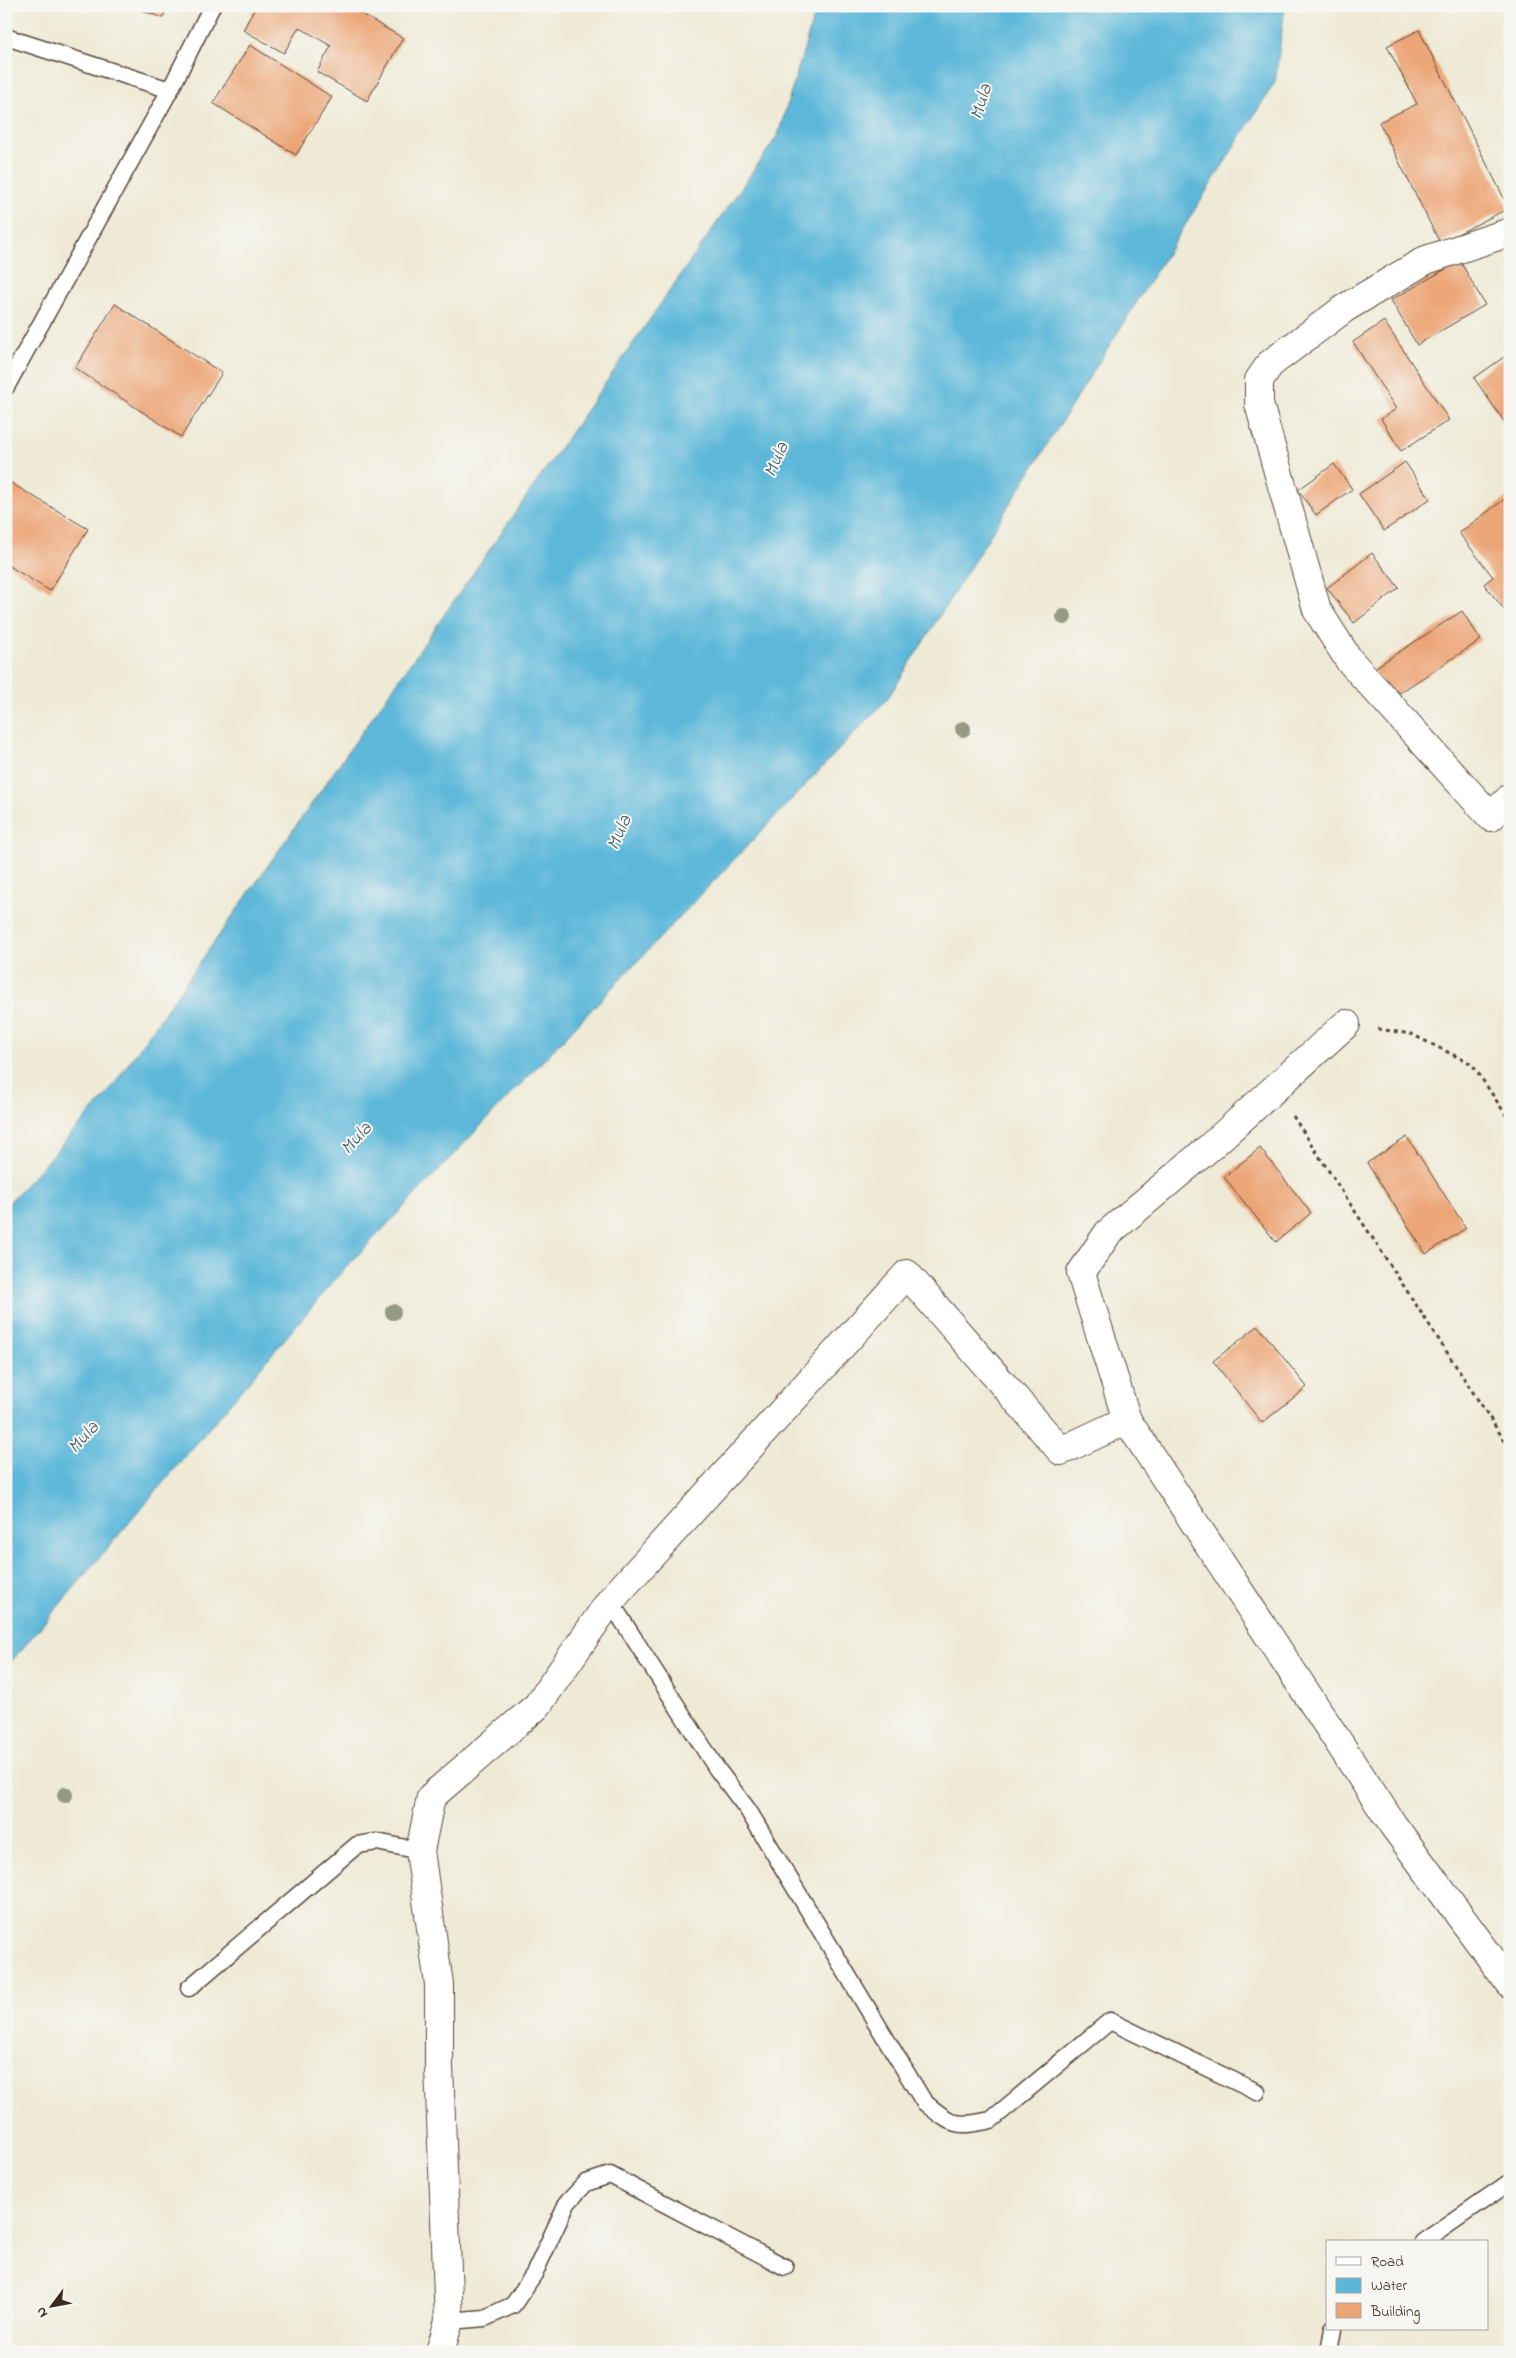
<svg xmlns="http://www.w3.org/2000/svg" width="1516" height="2358" viewBox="0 0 1516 2358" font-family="'Indie Flower',sans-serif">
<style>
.water{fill:#5bb7d9;stroke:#4b707c}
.building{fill:#eca576}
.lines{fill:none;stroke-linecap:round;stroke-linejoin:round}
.lane-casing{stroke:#564739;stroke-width:19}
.street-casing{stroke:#564739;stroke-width:30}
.path{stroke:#564739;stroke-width:3;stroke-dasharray:4 4;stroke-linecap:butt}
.lane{stroke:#fff;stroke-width:16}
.street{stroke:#fff;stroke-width:28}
.tree{fill:#959b83}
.labels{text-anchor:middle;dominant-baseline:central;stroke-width:4;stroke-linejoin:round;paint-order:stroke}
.water-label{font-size:19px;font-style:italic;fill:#465b5f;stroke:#f6f6f2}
</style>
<rect width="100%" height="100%" fill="#f6f6f2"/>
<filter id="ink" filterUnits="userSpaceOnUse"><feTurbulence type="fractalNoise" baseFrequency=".02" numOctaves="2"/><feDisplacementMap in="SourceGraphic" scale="10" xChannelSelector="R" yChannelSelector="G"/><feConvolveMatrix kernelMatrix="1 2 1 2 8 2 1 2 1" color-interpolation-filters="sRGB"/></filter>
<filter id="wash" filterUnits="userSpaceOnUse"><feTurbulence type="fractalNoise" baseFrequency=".0096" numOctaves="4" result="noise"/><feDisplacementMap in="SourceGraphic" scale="20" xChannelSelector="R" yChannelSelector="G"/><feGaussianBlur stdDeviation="1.12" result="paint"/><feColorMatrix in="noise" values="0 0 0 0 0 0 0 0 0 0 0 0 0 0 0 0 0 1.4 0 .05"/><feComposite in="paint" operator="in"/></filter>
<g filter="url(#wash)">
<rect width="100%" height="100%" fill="#efead5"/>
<!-- water -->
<polygon class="water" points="817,6 1285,6 1275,82 888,698 339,1275 6,1668 6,1206 105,1097 412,661 778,135"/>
<g id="blocks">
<!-- building -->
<g class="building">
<polygon points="130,6 167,6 163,18"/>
<polygon points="256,6 347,6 403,38 367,101 317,72 331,46 299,27 284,53 243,30"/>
<polygon points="1419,30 1509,208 1440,243 1379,122 1417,104 1387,46"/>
<polygon points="250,45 332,97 296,155 213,103"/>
<polygon points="1460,261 1485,305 1417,345 1391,300"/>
<polygon points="115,304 222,373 181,437 75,368"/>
<polygon points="1384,321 1449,420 1401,451 1381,419 1396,409 1353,342"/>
<polygon points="1510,353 1510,430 1474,378"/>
<polygon points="1405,462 1430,499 1384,531 1359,494"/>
<polygon points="1334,464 1352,489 1316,515 1298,490"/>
<polygon points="6,480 88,529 50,591 6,564"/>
<polygon points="1510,495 1510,617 1484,584 1493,577 1459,533"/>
<polygon points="1372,553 1399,588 1354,623 1327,588"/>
<polygon points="1462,611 1481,640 1393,697 1373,669"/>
<polygon points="1407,1137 1466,1228 1426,1254 1367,1163"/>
<polygon points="1260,1148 1311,1213 1276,1242 1224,1177"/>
<polygon points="1258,1326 1307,1387 1262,1423 1213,1361"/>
</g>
</g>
</g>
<g filter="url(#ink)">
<use href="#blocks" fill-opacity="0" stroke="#564739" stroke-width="1"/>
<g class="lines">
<!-- lane casing -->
<g class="lane-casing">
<g id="lane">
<polyline points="6,37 170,90"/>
<polyline points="6,387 170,90 212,6"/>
<path d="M 610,1601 L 717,1769 L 748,1810 L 924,2102 C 953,2125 954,2128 991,2120 L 1110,2021 L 1257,2092"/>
<polyline points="189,1988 357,1845 377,1842 420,1851"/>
<polyline points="1423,2242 1510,2182"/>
<polyline points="449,2321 485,2318 513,2305 534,2274 567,2203 586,2183 610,2175 785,2267"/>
<polyline points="1329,2352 1333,2329"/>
</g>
</g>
<!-- street casing -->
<g class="street-casing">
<g id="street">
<polyline points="1510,232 1426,260 1345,308 1270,364 1259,380 1259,404 1317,610 1349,660 1491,817 1510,798"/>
<polyline points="1127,1420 1393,1825 1510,1984"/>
<polyline points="440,2352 449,2321 439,2067 439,1984 420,1851 431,1797 537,1706 610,1601 907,1274 1061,1451 1127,1420 1081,1273 1108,1233 1210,1147 1346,1024"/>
</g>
</g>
<!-- path -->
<g class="path">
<polyline points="1378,1029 1411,1034 1472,1064 1510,1121"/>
<polyline points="1293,1116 1510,1449"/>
</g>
<!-- lane -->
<use href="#lane" class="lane"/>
<!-- street -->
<use href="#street" class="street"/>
</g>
<!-- trees -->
<g class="tree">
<circle cx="1064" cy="617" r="8"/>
<circle cx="963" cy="729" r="8"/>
<circle cx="393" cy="1312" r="8"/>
<circle cx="65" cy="1795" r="8"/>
</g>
</g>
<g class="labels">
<!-- water labels -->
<g class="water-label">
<text transform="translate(982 102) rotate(-73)">Mula</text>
<text transform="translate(777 460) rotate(-67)">Mula</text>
<text transform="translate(620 833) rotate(-67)">Mula</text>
<text transform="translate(357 1139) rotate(-48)">Mula</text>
<text transform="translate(84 1438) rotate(-48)">Mula</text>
</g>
</g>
<!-- margin -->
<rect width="1516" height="2358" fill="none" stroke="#f6f6f2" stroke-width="25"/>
<!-- legend -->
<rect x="1326" y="2240" width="162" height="90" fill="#f6f6f2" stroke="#aba49d"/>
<rect x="1336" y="2257" width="25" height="8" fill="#ffffff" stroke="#aba49d"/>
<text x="1371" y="2266" font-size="15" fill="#3b2a1e">Road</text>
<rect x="1336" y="2278" width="25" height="15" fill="#5bb7d9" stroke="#aba49d"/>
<text x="1371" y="2290" font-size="15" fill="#3b2a1e">Water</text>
<rect x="1336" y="2303" width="25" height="15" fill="#eca576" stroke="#aba49d"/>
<text x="1371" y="2316" font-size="15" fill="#3b2a1e">Building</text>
<!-- north arrow -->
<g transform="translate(52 2306) rotate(238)" stroke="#f6f6f2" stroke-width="4" paint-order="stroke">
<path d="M0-4L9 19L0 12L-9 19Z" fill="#3b2a1e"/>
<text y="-8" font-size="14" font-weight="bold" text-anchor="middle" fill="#3b2a1e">N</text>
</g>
</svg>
